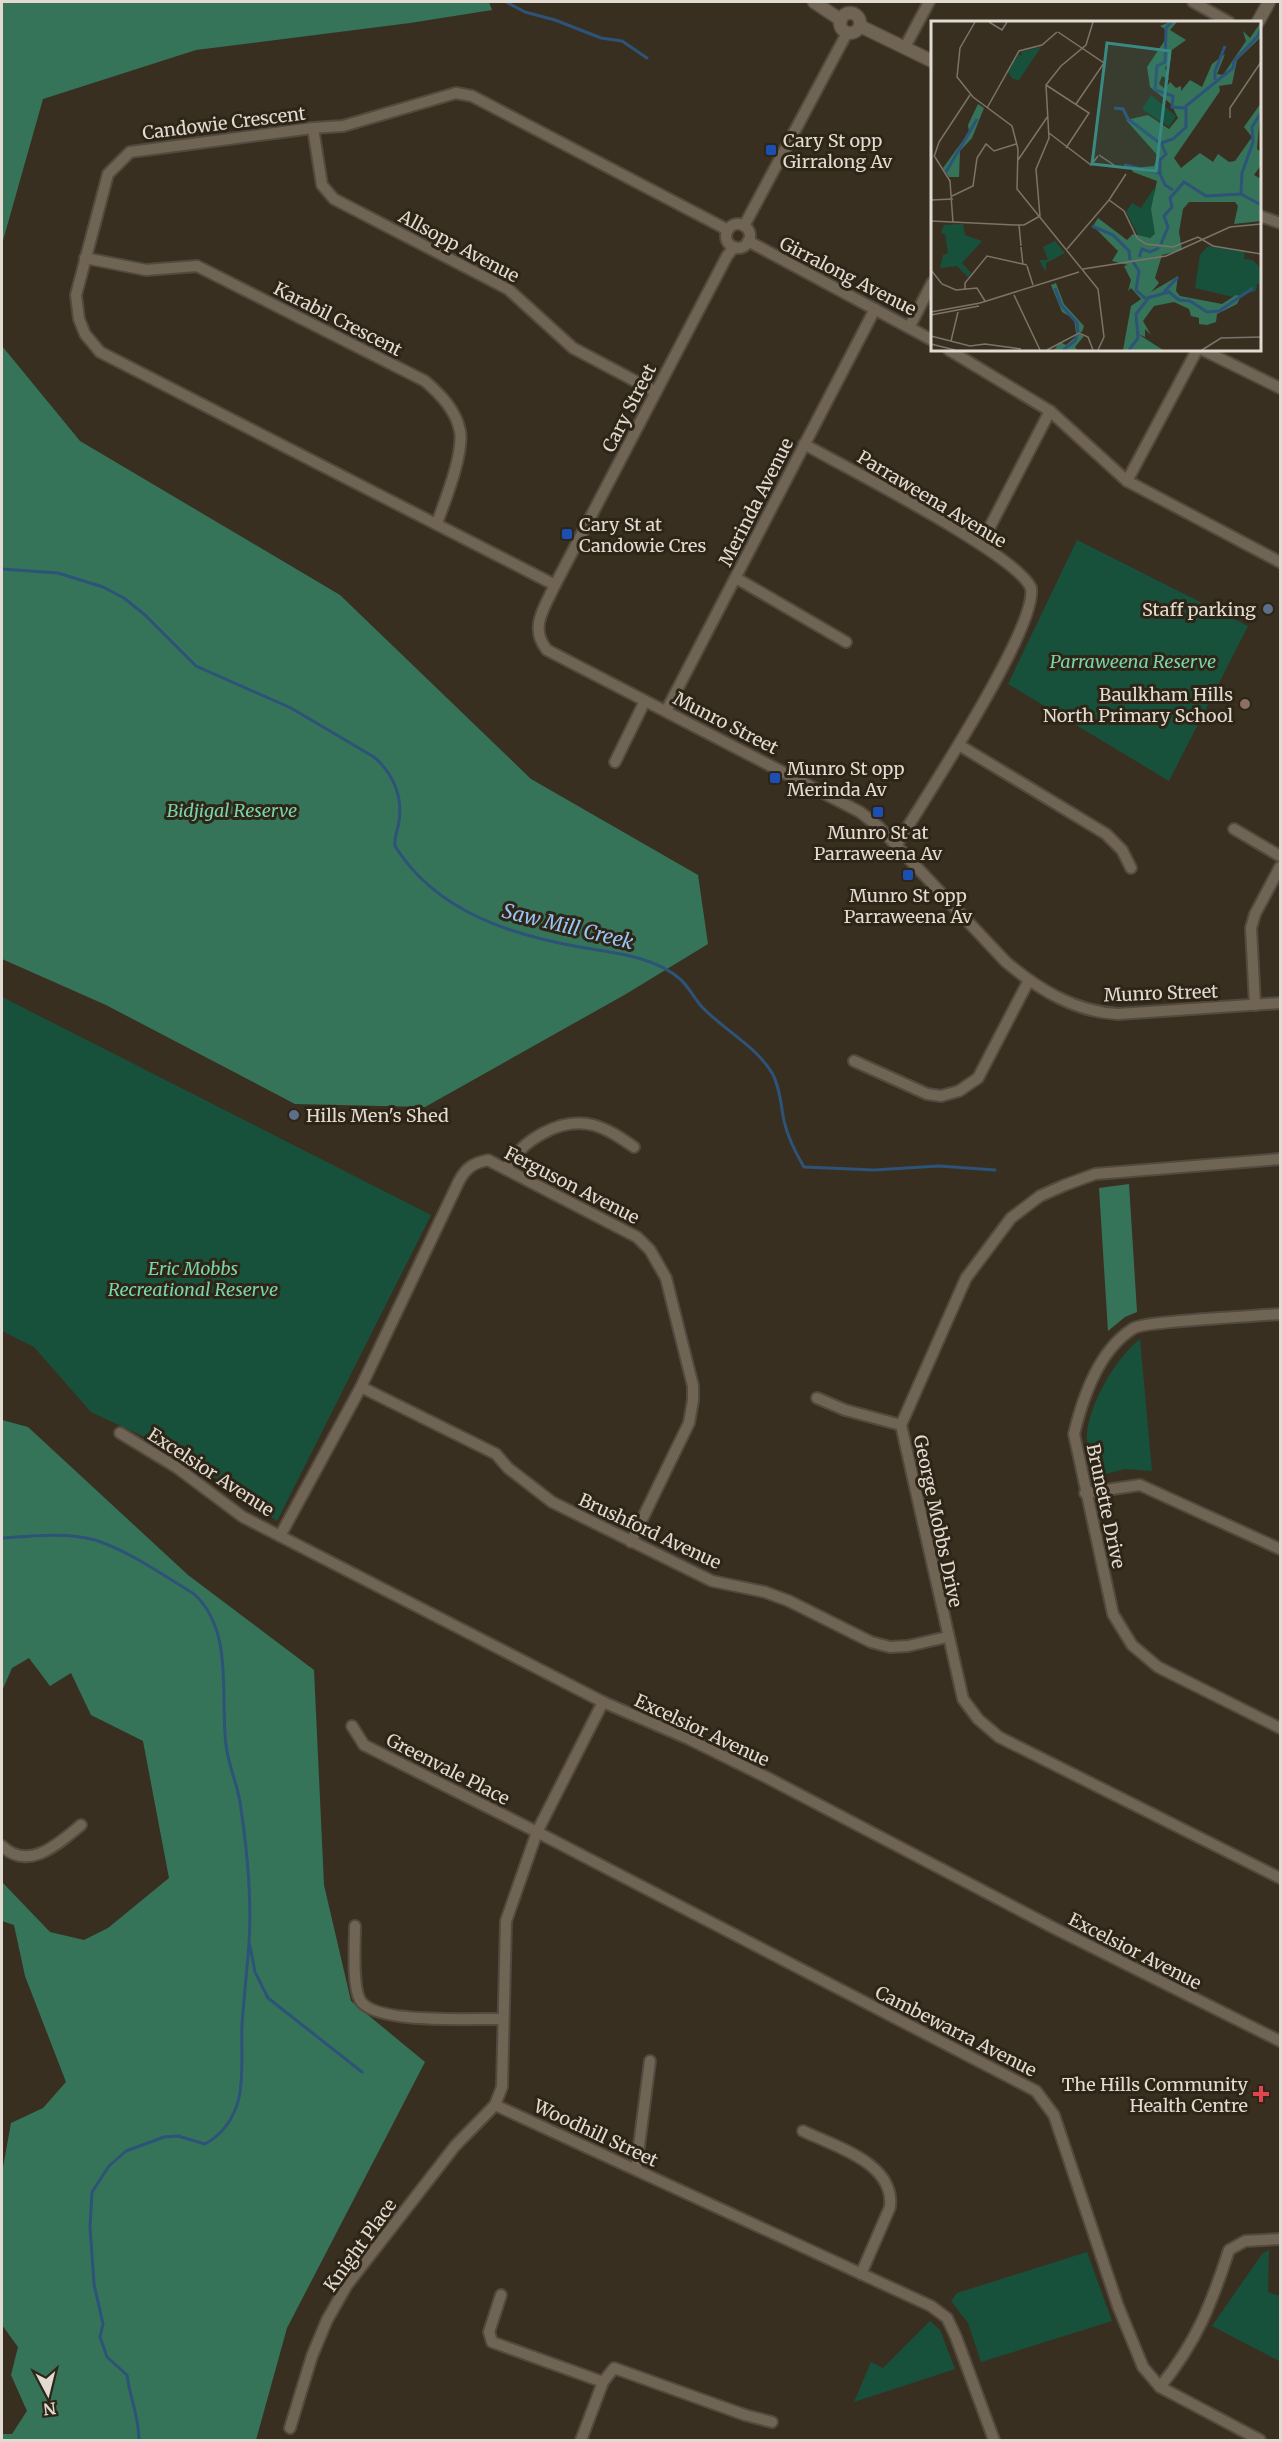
<svg xmlns="http://www.w3.org/2000/svg" width="1282" height="2442" viewBox="0 0 1282 2442" font-family="Merriweather,serif">
<style>
.green{fill:#18513b}
.forest{fill:#36745a}
.lines{fill:none;stroke-linecap:round;stroke-linejoin:round}
.stream{stroke:#2d5379;stroke-width:3}
.minor-casing{stroke:#524a3e;stroke-width:14}
.tertiary-casing{stroke:#524a3e;stroke-width:15}
.minor{stroke:#706455;stroke-width:10}
.tertiary{stroke:#706455;stroke-width:12}
.transit-dot{fill:#1a4fb4;stroke:#2f2517;stroke-width:2}
.service-dot{fill:#5c6f8a;stroke:#2f2517;stroke-width:2}
.education-dot{fill:#8d6e63;stroke:#2f2517;stroke-width:2}
.health-dot{fill:#e0444e;stroke:#2f2517;stroke-width:2}
.labels{text-anchor:middle;dominant-baseline:central;stroke-width:6;stroke-linejoin:round;paint-order:stroke}
.street-label{font-size:18px;fill:#e1dbd2;stroke:#2f2517}
.poi-label{font-size:18px;fill:#e1dbd2;stroke:#2f2517;text-anchor:start}
.park-label{font-size:18px;font-style:italic;fill:#77d4ab;stroke:#2f2517}
.water-label{font-size:20px;font-style:italic;fill:#96c5f6;stroke:#2f2517}
.inset-river{fill:none;stroke:#2d5379;stroke-width:3}
.inset-road{fill:none;stroke:#7c7468;stroke-width:1.5}
.view{fill:#398a82;fill-opacity:0.15;stroke:#398a82;stroke-width:3}
.inset-edge{fill:none;stroke:#e1dbd2;stroke-width:3}
</style>
<rect width="100%" height="100%" fill="#392f21"/>
<!-- green -->
<g class="green">
<polygon points="1077,540 1248,626 1169,781 1008,684"/>
<polygon points="2,997 431,1215 277,1521 181,1454 91,1412 34,1347 2,1331"/>
<path d="M 1140,1339 L 1152,1471 L 1125,1469 L 1102,1475 L 1093,1469 C 1090,1457 1086,1445 1087,1432 C 1091,1401 1116,1358 1140,1339 Z"/>
<polygon points="1269,2250 1268,2292 1280,2296 1279,2361 1212,2326 1262,2254"/>
<polygon points="1087,2252 1112,2321 981,2362 968,2323 951,2301 957,2293"/>
<polygon points="930,2321 940,2330 955,2369 854,2402 871,2362 883,2368"/>
</g>
<!-- forest -->
<g class="forest">
<polygon points="2,2 489,2 492,10 410,23 196,50 43,99 2,244"/>
<polygon points="2,346 80,441 340,595 531,779 698,875 708,944 626,994 425,1107 295,1104 106,1005 2,959"/>
<polygon points="1129,1184 1137,1312 1125,1317 1108,1331 1099,1188"/>
<polygon points="2,1420 28,1427 188,1575 314,1670 324,1885 351,2001 425,2062 287,2328 256,2440 2,2440 2,2434 12,2434 27,2411 11,2375 18,2347 2,2325 2,2173 11,2123 43,2108 66,2082 25,1976 14,1925 2,1921 2,1882 50,1932 84,1940 108,1928 169,1878 143,1741 91,1715 71,1673 50,1686 29,1658 12,1668 2,1691"/>
</g>
<g class="lines">
<!-- stream -->
<g class="stream">
<polyline points="506,2 525,12 555,20 601,38 622,41 647,58"/>
<path d="M 2,569 L 58,573 L 103,587 L 124,598 L 145,615 L 196,666 L 291,708 L 374,757 C 395,775 404,800 398,827 C 396,834 394,839 395,846 C 436,912 513,936 585,948 C 616,953 655,957 680,979 C 689,987 694,998 702,1007 C 724,1030 756,1046 772,1073 C 780,1087 781,1106 784,1121 C 788,1138 795,1152 804,1167 L 874,1170 L 939,1166 L 995,1170"/>
<path d="M 2,1538 C 31,1536 66,1532 95,1540 C 129,1551 163,1575 194,1594 C 234,1630 220,1696 226,1745 C 228,1764 237,1783 240,1802 C 247,1848 252,1897 249,1943 C 247,1970 244,1997 242,2025 C 241,2048 244,2075 239,2098 C 234,2118 223,2134 205,2144 L 178,2136 L 164,2137 L 126,2151 L 109,2166 L 92,2192 L 90,2227 L 94,2284 L 103,2324 L 100,2337 L 107,2357 L 127,2375 C 130,2398 139,2417 139,2440"/>
<polyline points="250,1946 255,1972 268,1998 362,2072"/>
</g>
<!-- minor casing -->
<g class="minor-casing">
<g id="minor">
<polyline points="1193,2 1229,22"/>
<polyline points="905,47 929,2"/>
<polyline points="313,128 322,185 334,199 508,289 573,348 656,392"/>
<polyline points="1260,216 1280,223"/>
<circle cx="738" cy="236" r="12"/>
<polyline points="744,226 847,33"/>
<polyline points="748,241 932,340"/>
<path d="M 734,247 L 727,256 L 555,585 C 544,608 529,628 547,650 L 860,812 L 879,827 L 1006,962 C 1038,989 1075,1012 1118,1014 L 1280,1003"/>
<path d="M 85,258 L 146,270 L 197,266 L 425,381 C 440,394 456,410 460,431 C 464,453 445,501 437,523"/>
<polyline points="910,326 932,283"/>
<polyline points="949,350 1050,411 1127,481 1280,562"/>
<polyline points="1203,350 1280,388"/>
<path d="M 804,444 C 844,467 1017,554 1031,588 C 1038,628 922,802 896,846"/>
<polyline points="1127,481 1197,350"/>
<polyline points="981,544 1050,411"/>
<polyline points="736,578 846,642"/>
<polyline points="555,585 100,352 85,334 79,319 76,295 108,174 130,152 313,128 343,126 456,93 472,96 728,230"/>
<polyline points="666,711 875,309"/>
<polyline points="959,745 1106,834 1122,850 1131,868"/>
<polyline points="615,762 645,701"/>
<polyline points="1234,829 1280,856"/>
<polyline points="1255,1005 1251,928 1255,914 1280,867"/>
<polyline points="854,1061 927,1094 941,1096 959,1091 978,1078 1029,980"/>
<polyline points="1280,1159 1095,1174 1065,1185 1040,1196 1011,1218 966,1278 901,1425 963,1699 978,1719 999,1737 1280,1878"/>
<path d="M 506,1169 C 521,1141 559,1117 593,1125 C 608,1129 621,1138 634,1147"/>
<path d="M 1280,1314 C 1258,1316 1146,1321 1134,1328 C 1099,1349 1083,1396 1074,1434 L 1113,1614 L 1132,1645 L 1158,1667 L 1280,1728"/>
<polyline points="361,1387 496,1454 508,1468 552,1502 712,1581 765,1592 789,1601 871,1642 890,1647 908,1646 947,1637"/>
<polyline points="817,1398 845,1410 901,1425"/>
<polyline points="120,1433 176,1467 243,1517 603,1702 689,1739 766,1777 1050,1926 1280,2041"/>
<polyline points="1085,1493 1140,1485 1280,1549"/>
<path d="M 280,1536 L 361,1387 L 459,1181 C 466,1168 473,1163 488,1160 L 637,1237 L 650,1250 L 666,1278 L 693,1386 L 693,1400 L 689,1423 L 631,1542"/>
<polyline points="352,1726 364,1745 537,1832 1036,2091 1054,2115 1118,2306 1143,2367 1160,2387 1260,2440"/>
<path d="M 2,1846 C 29,1872 59,1843 81,1825"/>
<path d="M 355,1926 C 355,1944 352,1985 360,2000 C 374,2025 475,2018 503,2019"/>
<polyline points="495,2105 931,2306 947,2318 956,2337 994,2440"/>
<path d="M 803,2131 C 836,2147 895,2163 890,2207 L 861,2274"/>
<polyline points="636,2169 650,2061"/>
<polyline points="501,2295 489,2332 492,2342 603,2382"/>
<path d="M 1160,2387 C 1197,2341 1211,2305 1229,2250 L 1245,2241 L 1280,2239"/>
<polyline points="290,2428 312,2356 327,2320 347,2285 455,2146 495,2105 502,2087 506,1921 537,1832 603,1702"/>
<polyline points="581,2440 603,2382 614,2368 745,2415 772,2422"/>
</g>
</g>
<!-- tertiary casing -->
<g class="tertiary-casing">
<g id="tertiary">
<polyline points="814,2 841,20"/>
<circle cx="850" cy="23" r="10"/>
<polyline points="1258,22 1269,2"/>
<polyline points="860,26 932,61"/>
</g>
</g>
<!-- minor -->
<use href="#minor" class="minor"/>
<!-- tertiary -->
<use href="#tertiary" class="tertiary"/>
</g>
<!-- markers -->
<g class="transit-dot">
<rect x="765" y="144" width="12" height="12" rx="3"/>
<rect x="561" y="528" width="12" height="12" rx="3"/>
<rect x="769" y="772" width="12" height="12" rx="3"/>
<rect x="872" y="806" width="12" height="12" rx="3"/>
<rect x="902" y="869" width="12" height="12" rx="3"/>
</g>
<g class="service-dot">
<circle cx="1268" cy="609" r="6"/>
<circle cx="294" cy="1115" r="6"/>
</g>
<circle class="education-dot" cx="1245" cy="704" r="6"/>
<path class="health-dot" d="M1258 2085h6v6h6v6h-6v6h-6v-6h-6v-6h6z"/>
<g class="labels">
<!-- street labels -->
<g class="street-label">
<text transform="translate(224 123) rotate(-7)">Candowie Crescent</text>
<text transform="translate(459 246) rotate(28)">Allsopp Avenue</text>
<text transform="translate(848 276) rotate(27)">Girralong Avenue</text>
<text transform="translate(338 319) rotate(27)">Karabil Crescent</text>
<text transform="translate(629 408) rotate(-63)">Cary Street</text>
<text transform="translate(932 499) rotate(31)">Parraweena Avenue</text>
<text transform="translate(756 502) rotate(-63)">Merinda Avenue</text>
<text transform="translate(726 723) rotate(27)">Munro Street</text>
<text transform="translate(1161 993) rotate(-2)">Munro Street</text>
<text transform="translate(572 1185) rotate(27)">Ferguson Avenue</text>
<text transform="translate(211 1472) rotate(33)">Excelsior Avenue</text>
<text transform="translate(1106 1506) rotate(78)">Brunette Drive</text>
<text transform="translate(938 1521) rotate(78)">George Mobbs Drive</text>
<text transform="translate(650 1531) rotate(25)">Brushford Avenue</text>
<text transform="translate(702 1730) rotate(25)">Excelsior Avenue</text>
<text transform="translate(448 1769) rotate(27)">Greenvale Place</text>
<text transform="translate(1135 1951) rotate(27)">Excelsior Avenue</text>
<text transform="translate(956 2031) rotate(27)">Cambewarra Avenue</text>
<text transform="translate(596 2133) rotate(25)">Woodhill Street</text>
<text transform="translate(360 2245) rotate(-54)">Knight Place</text>
</g>
<!-- poi labels -->
<g class="poi-label">
<text x="783" y="140">Cary St opp<tspan x="783" dy="21">Girralong Av</tspan></text>
<text x="579" y="524">Cary St at<tspan x="579" dy="21">Candowie Cres</tspan></text>
<text x="1256" y="609" text-anchor="end">Staff parking</text>
<text x="1233" y="694" text-anchor="end">Baulkham Hills<tspan x="1233" dy="21">North Primary School</tspan></text>
<text x="787" y="768">Munro St opp<tspan x="787" dy="21">Merinda Av</tspan></text>
<text x="878" y="832" text-anchor="middle">Munro St at<tspan x="878" dy="21">Parraweena Av</tspan></text>
<text x="908" y="895" text-anchor="middle">Munro St opp<tspan x="908" dy="21">Parraweena Av</tspan></text>
<text x="306" y="1115">Hills Men's Shed</text>
<text x="1248" y="2084" text-anchor="end">The Hills Community<tspan x="1248" dy="21">Health Centre</tspan></text>
</g>
<!-- park labels -->
<g class="park-label">
<text x="1133" y="661">Parraweena Reserve</text>
<text x="232" y="810">Bidjigal Reserve</text>
<text x="193" y="1268">Eric Mobbs<tspan x="193" dy="21">Recreational Reserve</tspan></text>
</g>
<!-- water labels -->
<g class="water-label">
<text transform="translate(568 926) rotate(14)">Saw Mill Creek</text>
</g>
</g>
<!-- overview -->
<g transform="translate(931 21)">
<rect width="330" height="330" fill="#392f21"/>
<path d="M 110,26 L 88,59 L 82,58 L 76,50 L 88,33 L 91,35 L 90,31 ZM 220,74 L 245,95 L 238,106 L 211,88 ZM 223,167 L 227,213 L 210,220 L 195,191 L 201,182 L 210,187 ZM 32,203 L 34,214 L 51,220 L 31,242 L 40,252 L 37,256 L 26,245 L 9,247 L 12,234 L 17,232 L 14,213 L 10,212 L 13,204 ZM 124,220 L 134,232 L 115,242 L 115,251 L 108,239 L 117,239 L 112,226 ZM 277,225 L 314,231 L 313,238 L 322,239 L 330,248 L 330,263 L 326,263 L 325,270 L 302,276 L 264,267 L 269,234 Z" fill="#18513b"/>
<path d="M 239,1 L 246,1 L 239,9 L 255,19 L 238,31 L 240,38 L 234,47 L 238,59 L 231,55 L 228,63 L 234,68 L 239,61 L 245,67 L 250,65 L 250,70 L 259,59 L 271,66 L 281,43 L 294,33 L 286,53 L 292,54 L 315,20 L 312,10 L 319,17 L 330,1 L 330,16 L 306,39 L 301,63 L 288,65 L 289,70 L 243,137 L 250,147 L 269,132 L 282,141 L 287,133 L 298,141 L 304,140 L 321,116 L 313,106 L 330,82 L 326,128 L 330,131 L 330,144 L 323,154 L 330,158 L 330,200 L 303,203 L 307,185 L 304,181 L 258,181 L 252,188 L 248,211 L 251,229 L 231,234 L 224,257 L 228,262 L 220,271 L 247,255 L 245,270 L 249,275 L 291,283 L 305,274 L 310,275 L 306,283 L 286,293 L 285,301 L 276,304 L 268,303 L 268,297 L 260,295 L 258,288 L 243,281 L 223,285 L 212,300 L 220,314 L 214,308 L 214,316 L 207,313 L 232,329 L 192,329 L 200,285 L 219,272 L 210,278 L 200,267 L 197,270 L 200,259 L 193,245 L 197,244 L 181,240 L 187,230 L 162,205 L 167,197 L 196,219 L 202,213 L 219,217 L 224,213 L 220,188 L 226,160 L 202,151 L 200,147 L 223,145 L 227,135 L 195,99 L 217,94 L 238,108 L 247,97 L 240,83 L 219,66 L 216,46 L 234,19 L 234,8 L 229,5 ZM 47,83 L 53,87 L 41,117 L 29,130 L 28,156 L 18,156 L 12,147 L 38,111 L 37,104 ZM 125,262 L 133,283 L 153,305 L 151,311 L 145,312 L 143,298 L 131,291 L 120,264 ZM 148,313 L 153,315 L 144,326 L 146,329 L 123,329 L 129,321 L 135,324 Z" fill="#36745a"/>
<path class="inset-river" d="M 241,1 L 235,7 L 234,41 L 226,45 L 224,69 L 242,75 L 241,86 L 254,87M 284,59 L 284,50 L 294,25M 183,87 L 192,88 L 197,98 L 230,123M 193,144 L 229,152M 15,151 L 46,98M 242,169 L 234,164 L 229,153 L 229,139 L 235,133 L 230,122 L 242,118 L 255,106 L 255,85 L 302,47 L 303,40 L 327,15 L 330,7M 310,172 L 311,152 L 322,121 L 321,106 L 330,92M 161,205 L 182,214 L 198,230 L 199,239M 230,223 L 237,206 L 233,195 L 241,186 L 239,177 L 253,161 L 275,175 L 310,173 L 330,184M 208,236 L 211,228 L 219,231 L 228,227M 124,267 L 130,284 L 146,302 L 147,311 L 144,320 L 132,329M 233,271 L 247,256M 216,277 L 238,271 L 248,279 L 259,280 L 276,291 L 288,290 L 322,267M 198,329 L 207,317 L 205,293 L 216,279 L 205,269 L 208,250 L 202,241"/>
<path class="inset-road" d="M 44,1 L 29,27 L 26,56 L 42,76 L 81,105 L 87,128 L 86,168 L 167,268 L 173,316 L 167,329M 58,1 L 71,9 L 76,1M 127,11 L 173,42 L 145,83M 115,64 L 158,92 L 135,127M 56,87 L 88,30 L 111,24 L 126,11M 299,97 L 299,87 L 330,41M 118,112 L 160,144 L 167,135M 168,134 L 183,144M 3,136 L 8,121 L 39,74M 4,136 L 19,160 L 22,202M 87,139 L 117,95M 21,175 L 42,165 L 46,137 L 55,123 L 63,130 L 85,123M 0,179 L 22,178M 178,179 L 195,153M 0,200 L 84,204M 82,204 L 93,204 L 109,195 L 105,148 L 118,117 L 115,64 L 130,45 L 155,24 L 162,1M 88,204 L 90,225M 90,226 L 92,244M 136,228 L 178,179 L 193,190 L 206,217 L 215,223 L 242,226 L 267,216 L 282,225 L 330,233M 96,245 L 102,264M 152,248 L 235,235 L 299,206 L 330,203M 0,249 L 11,263 L 25,269 L 46,267 L 54,280M 34,269 L 34,262 L 56,235 L 96,244M 83,274 L 109,329M 0,291 L 49,282 L 148,251M 0,294 L 48,285M 0,315 L 39,325 L 54,323 L 90,328M 20,320 L 27,291M 0,323 L 24,329M 116,329 L 148,312 L 157,316 L 162,329M 271,329 L 290,317 L 330,316"/>
<path class="view" d="M 176,22 L 239,30 L 225,150 L 161,143 Z"/>
<rect width="330" height="330" class="inset-edge"/>
</g>
<!-- border -->
<rect width="1282" height="2442" fill="none" stroke="#e1dbd2" stroke-width="6"/>
<!-- north arrow -->
<g transform="translate(48 2394) rotate(173)" stroke="#2f2517" stroke-width="4.5" paint-order="stroke">
<path d="M0-4.5L10 22L0 15L-10 22Z" fill="#e1dbd2"/>
<text y="-9" font-size="16" font-weight="bold" text-anchor="middle" fill="#e1dbd2">N</text>
</g>
</svg>
